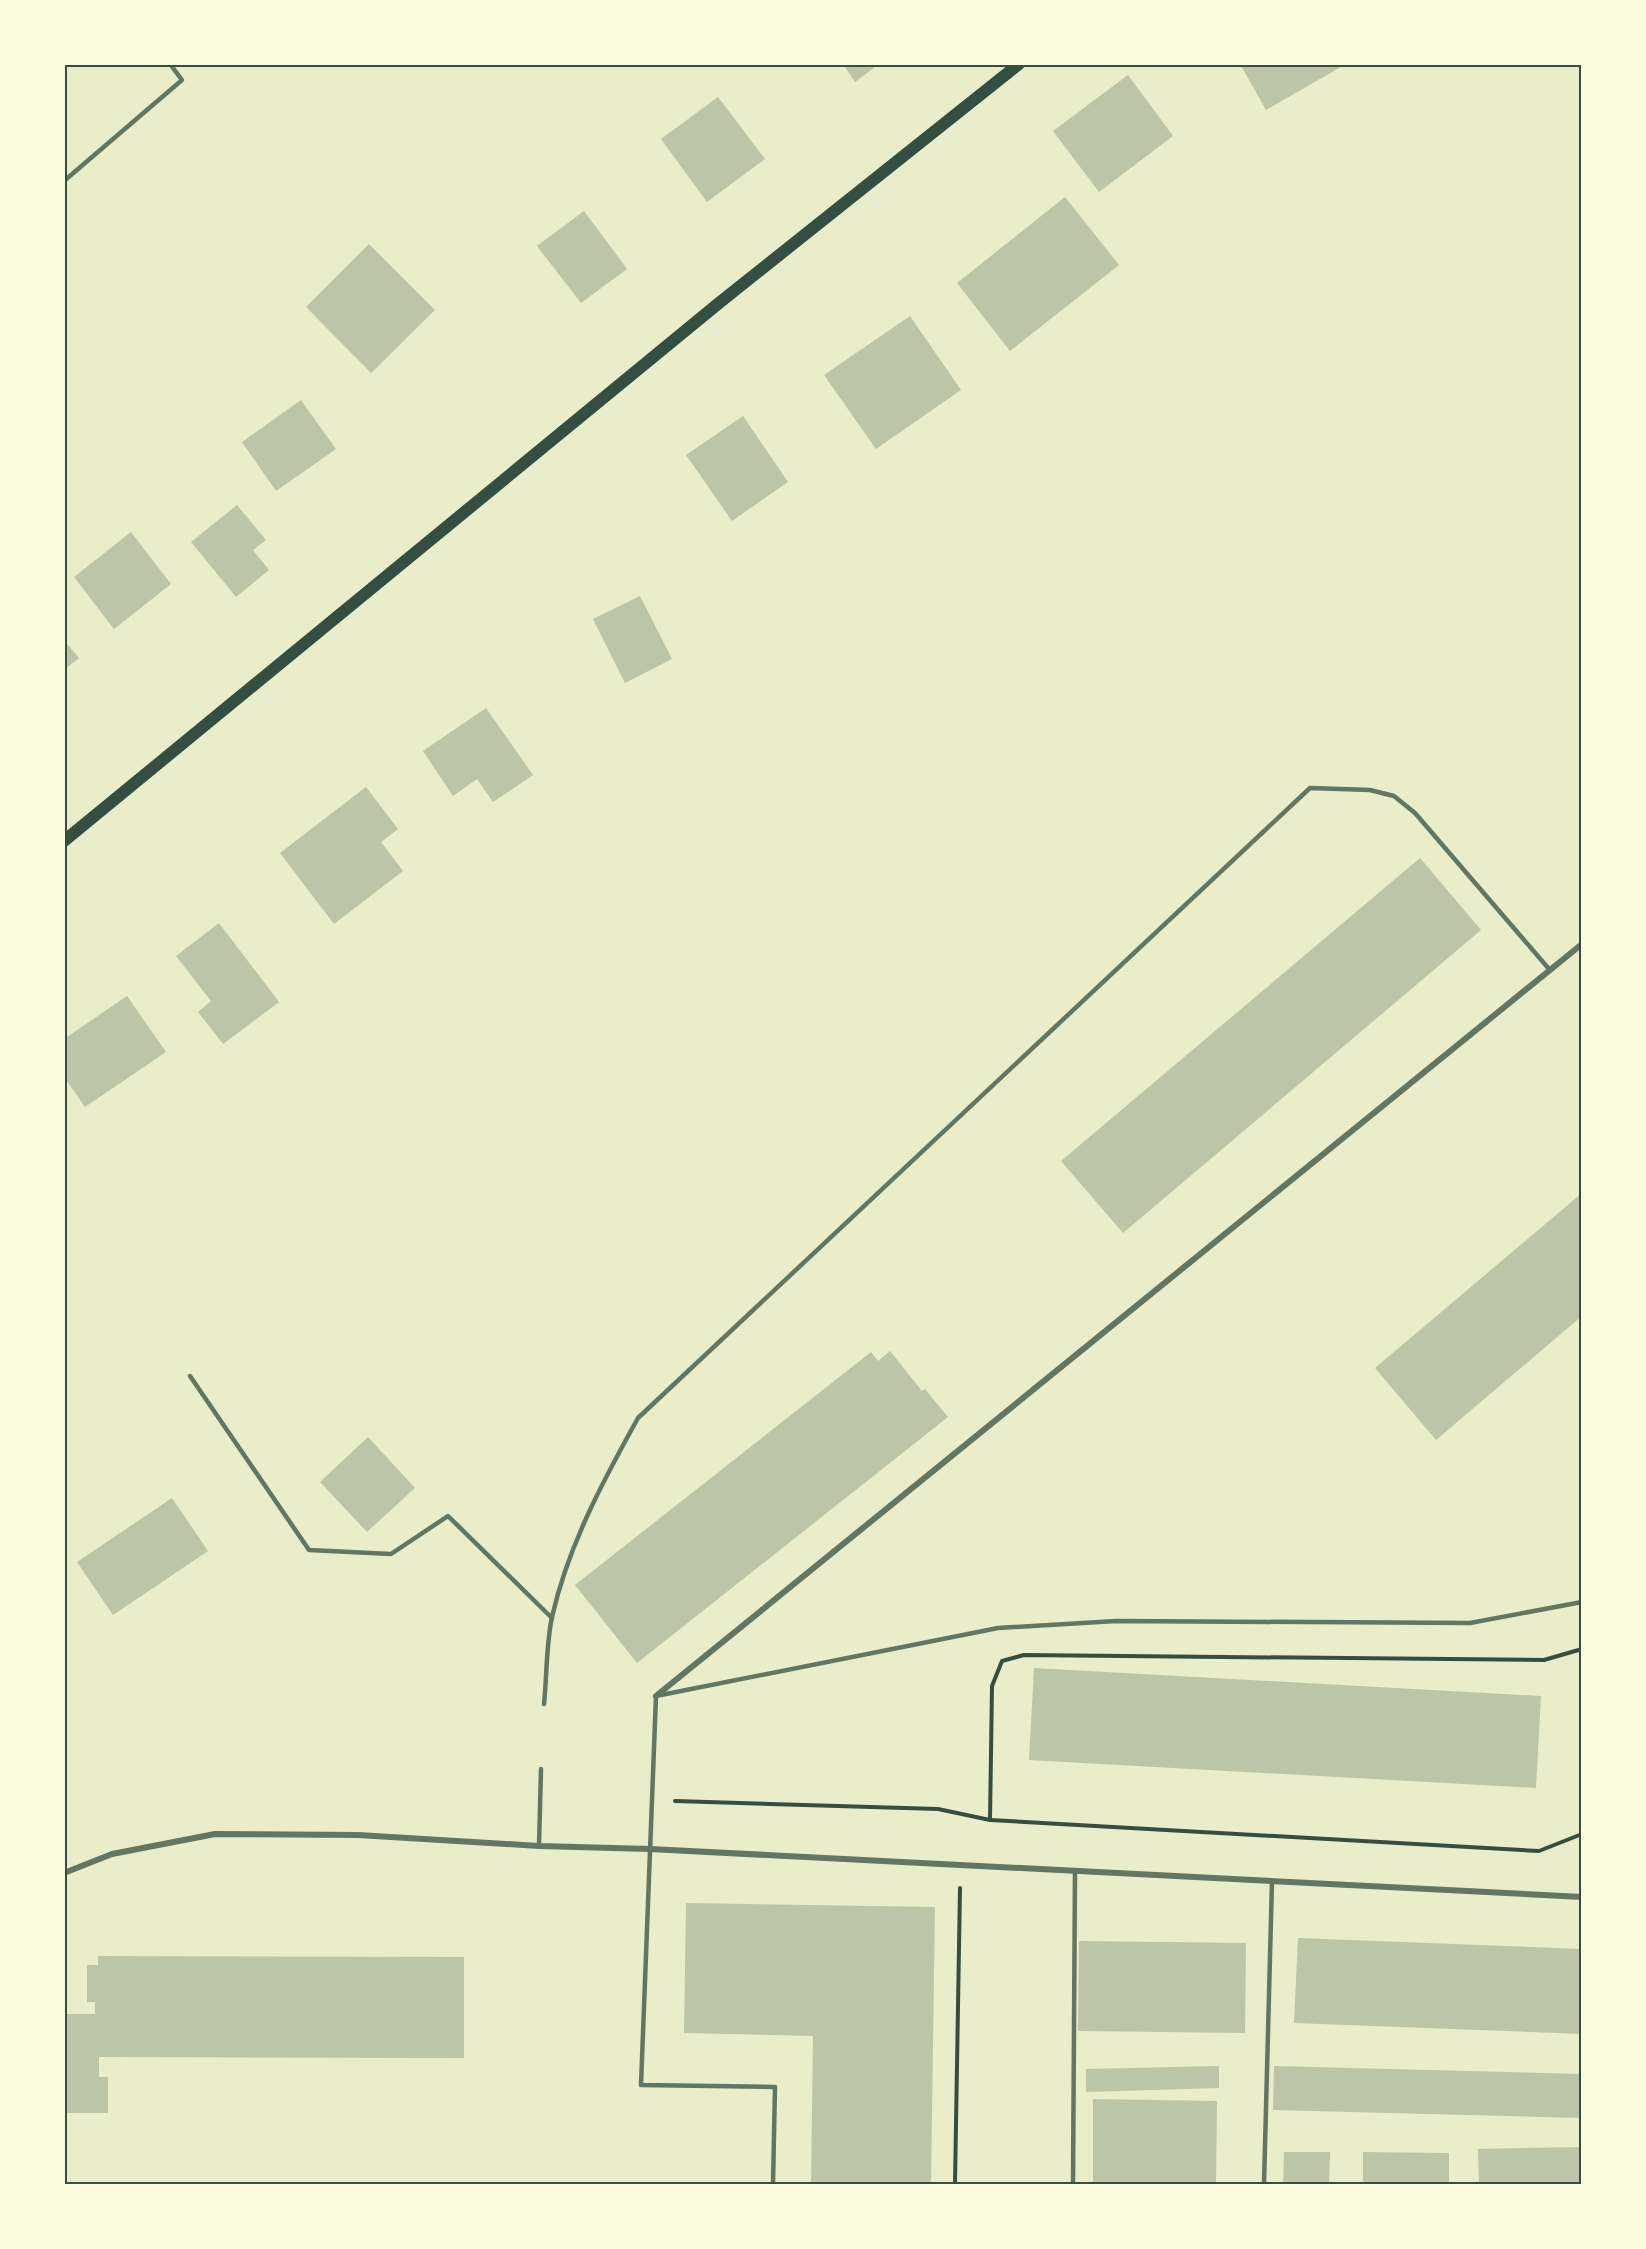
<svg xmlns="http://www.w3.org/2000/svg" width="1646" height="2249" viewBox="0 0 1646 2249" font-family="'Alegreya Sans',sans-serif">
<style>
.building{fill:#bcc5a7}
.lines{fill:none;stroke-linecap:round;stroke-linejoin:round}
.path{stroke:#344e41;stroke-width:4}
.service{stroke:#617663;stroke-width:4.5}
.minor{stroke:#617663;stroke-width:6}
.secondary{stroke:#344e41;stroke-width:12}
.neatline{fill:none;stroke:#344e41;stroke-width:2}
</style>
<rect width="100%" height="100%" fill="#e9edc9"/>
<!-- building -->
<g class="building">
<polygon points="843,64 879,64 855,82"/>
<polygon points="1240,64 1346,64 1266,110"/>
<polygon points="1128,75 1173,136 1099,192 1053,131"/>
<polygon points="718,97 765,159 707,202 661,139"/>
<polygon points="1065,197 1119,265 1010,351 957,283"/>
<polygon points="584,211 627,269 581,303 537,246"/>
<polygon points="369,244 435,310 371,373 306,307"/>
<polygon points="910,316 961,390 876,449 824,375"/>
<polygon points="301,400 336,449 276,491 242,442"/>
<polygon points="743,416 788,482 732,521 686,455"/>
<polygon points="237,505 266,540 253,550 269,570 236,597 191,542"/>
<polygon points="131,532 171,584 114,629 74,577"/>
<polygon points="640,596 672,659 625,683 593,619"/>
<polygon points="64,640 79,658 64,670"/>
<polygon points="486,708 533,775 493,802 477,779 453,796 423,751"/>
<polygon points="366,787 398,829 381,842 403,871 334,924 280,853"/>
<polygon points="1420,858 1481,930 1123,1233 1061,1161"/>
<polygon points="219,923 279,1002 223,1044 198,1012 211,1001 176,956"/>
<polygon points="127,996 166,1052 85,1107 64,1077 64,1039"/>
<polygon points="1582,1193 1582,1316 1436,1440 1375,1368"/>
<polygon points="890,1351 922,1391 925,1389 948,1417 637,1663 575,1585 871,1352 878,1361"/>
<polygon points="368,1437 415,1488 367,1532 320,1482"/>
<polygon points="172,1498 208,1551 113,1615 77,1562"/>
<polygon points="1034,1668 1541,1696 1536,1788 1029,1760"/>
<polygon points="686,1903 935,1907 931,2184 811,2184 813,2036 684,2033"/>
<polygon points="1298,1938 1582,1949 1582,2034 1294,2023"/>
<polygon points="1079,1941 1246,1943 1245,2033 1078,2031"/>
<polygon points="98,1956 464,1957 464,2058 99,2057 99,2077 108,2077 108,2113 64,2113 64,2014 95,2014 95,2002 87,2002 87,1965 98,1965"/>
<polygon points="1219,2066 1219,2088 1086,2092 1086,2069"/>
<polygon points="1274,2066 1582,2074 1582,2118 1273,2110"/>
<polygon points="1093,2099 1217,2101 1216,2184 1093,2184"/>
<polygon points="1582,2147 1582,2184 1479,2184 1478,2149"/>
<polygon points="1284,2152 1330,2152 1329,2184 1283,2184"/>
<polygon points="1363,2152 1449,2153 1449,2184 1363,2184"/>
</g>
<g class="lines">
<!-- path -->
<g class="path">
<polyline points="675,1801 938,1809 990,1820 1539,1851 1582,1834"/>
<polyline points="990,1820 992,1686 1002,1661 1024,1655 1544,1660 1582,1649"/>
<polyline points="955,2184 960,1888"/>
</g>
<!-- service -->
<g class="service">
<polyline points="64,181 182,80 170,64"/>
<polyline points="190,1376 309,1550 391,1554 448,1516 552,1618"/>
<path d="M 544,1704 C 547,1676 546,1645 552,1617 C 568,1546 603,1481 638,1418 L 1310,788 L 1370,790 L 1394,796 L 1415,813 L 1549,969"/>
<polyline points="539,1846 541,1769"/>
<polyline points="773,2184 775,2087 641,2085 656,1696 998,1628 1116,1621 1470,1623 1582,1602"/>
<polyline points="1073,2184 1075,1870"/>
<polyline points="1264,2184 1272,1881"/>
</g>
<!-- minor -->
<g class="minor">
<polyline points="656,1696 1582,944"/>
<polyline points="64,1873 112,1854 215,1834 358,1835 539,1846 650,1849 1582,1897"/>
</g>
<!-- secondary -->
<polyline class="secondary" points="64,841 719,303 1019,64"/>
</g>
<!-- border -->
<rect width="1646" height="2249" fill="none" stroke="#fefae0" stroke-width="132"/>
<rect x="66" y="66" width="1514" height="2117" class="neatline"/>
</svg>
